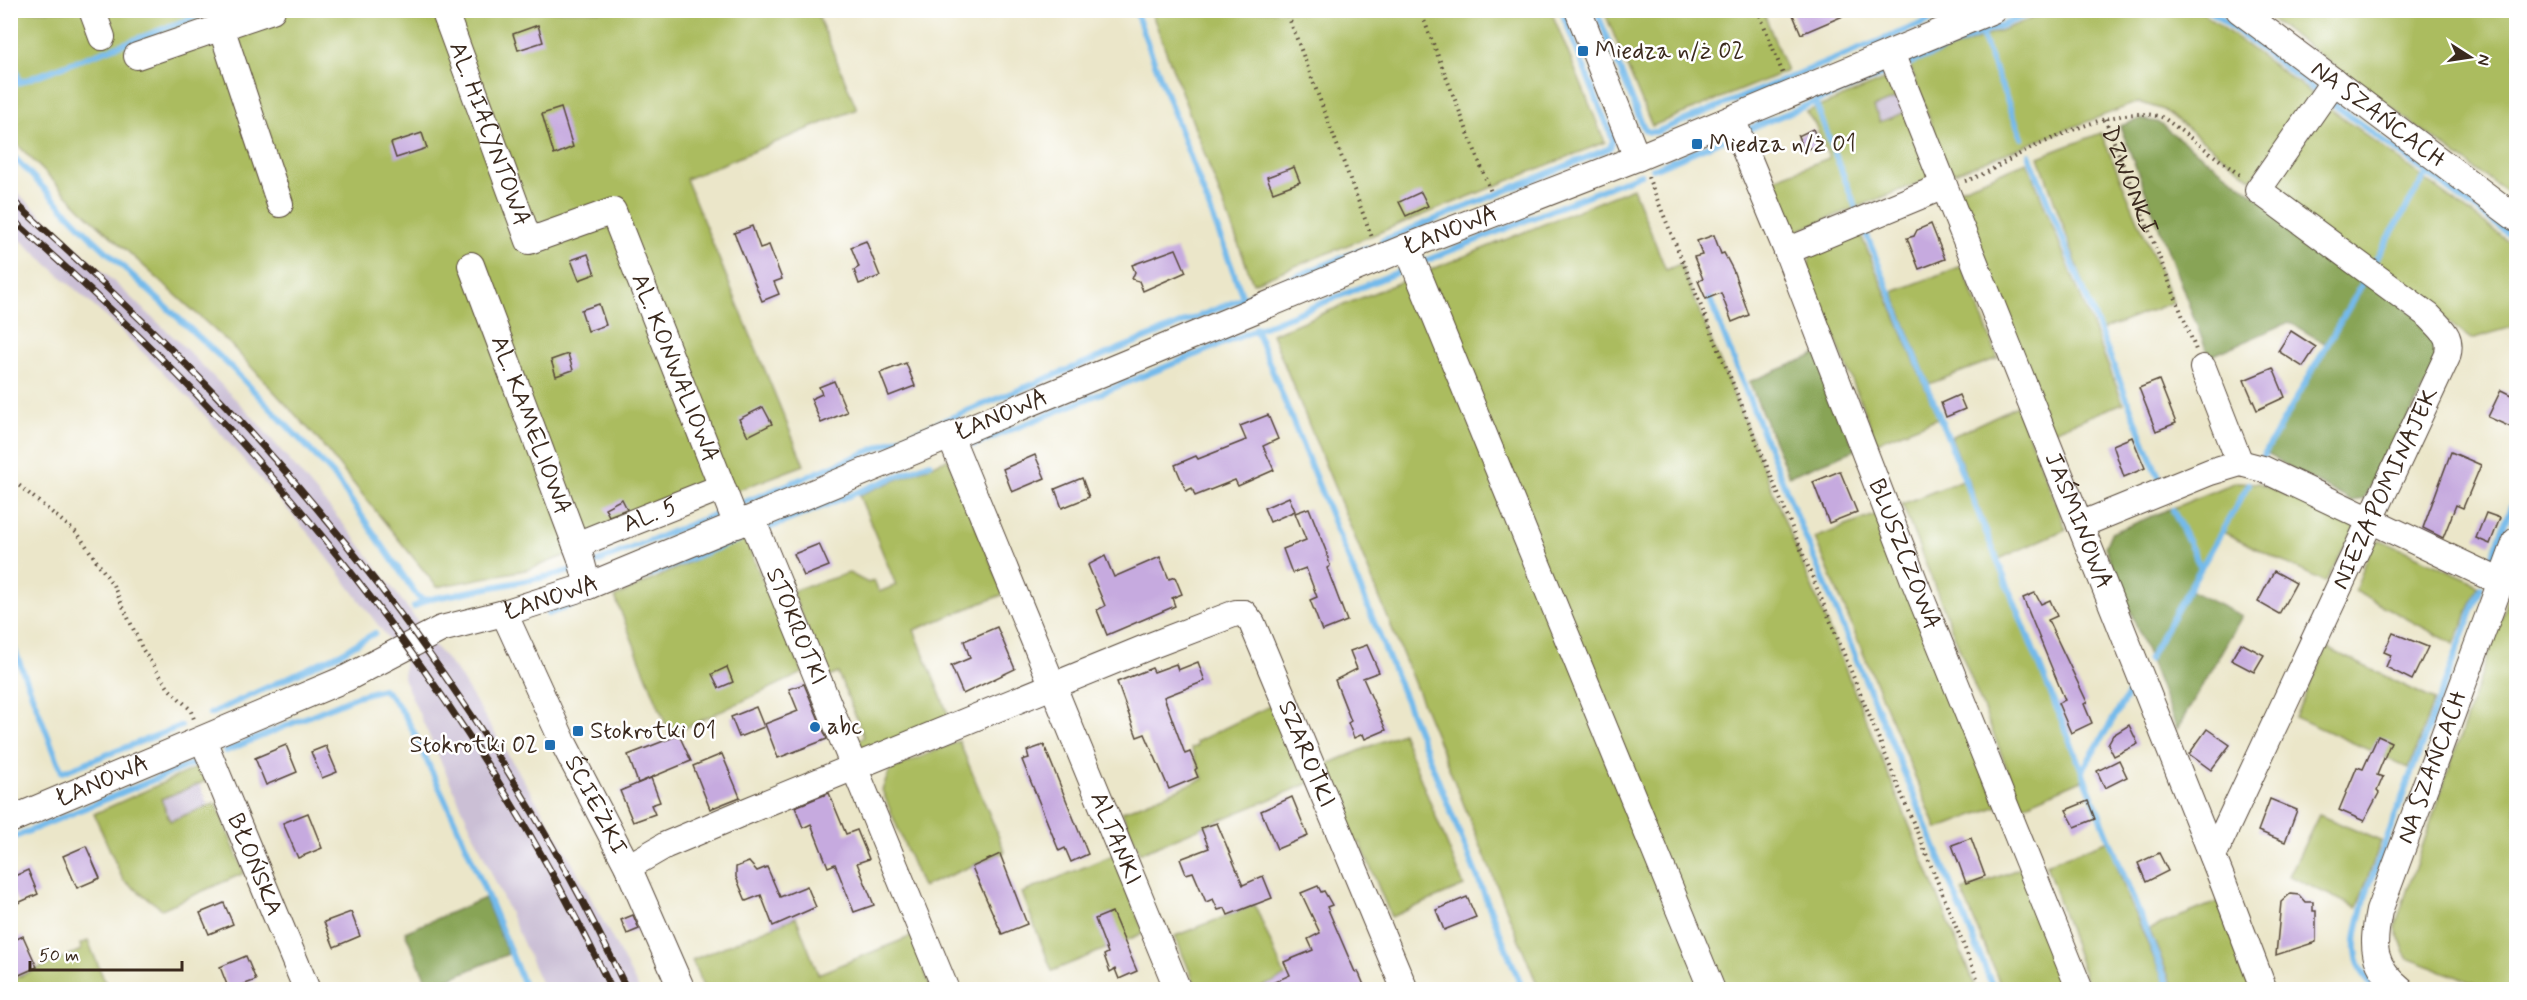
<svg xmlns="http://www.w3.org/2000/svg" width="2527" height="1000" viewBox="0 0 2527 1000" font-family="Mynerve,sans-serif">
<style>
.industrial{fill:#cbbfd5}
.green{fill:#abbc5f;stroke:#73733e;stroke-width:1.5}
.forest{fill:#88a456;stroke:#62673a;stroke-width:1.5}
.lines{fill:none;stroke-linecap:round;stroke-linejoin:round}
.stream{stroke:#73baeb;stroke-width:6}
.building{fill:#c6aadf}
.minor-casing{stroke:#554638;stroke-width:28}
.path{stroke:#554638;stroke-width:4;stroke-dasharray:1.5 4.5;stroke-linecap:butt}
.minor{stroke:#fff;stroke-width:26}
.rail-casing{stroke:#3b2a1e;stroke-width:7}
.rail{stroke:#fff;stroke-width:4.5;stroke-dasharray:14;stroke-linecap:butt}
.poi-dot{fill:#1f6fb2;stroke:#fff;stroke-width:2}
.labels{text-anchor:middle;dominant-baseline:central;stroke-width:5;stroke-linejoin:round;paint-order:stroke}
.poi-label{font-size:24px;fill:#3b2a1e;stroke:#fff;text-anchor:start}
.street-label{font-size:24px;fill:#3b2a1e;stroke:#fff}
</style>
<rect width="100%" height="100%" fill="#fff"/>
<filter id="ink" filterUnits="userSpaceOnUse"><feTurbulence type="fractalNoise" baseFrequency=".0167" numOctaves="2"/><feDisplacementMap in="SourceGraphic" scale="12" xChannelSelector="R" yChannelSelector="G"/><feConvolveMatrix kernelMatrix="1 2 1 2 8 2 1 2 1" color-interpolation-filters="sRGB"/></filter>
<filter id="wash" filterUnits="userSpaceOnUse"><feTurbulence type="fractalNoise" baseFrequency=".008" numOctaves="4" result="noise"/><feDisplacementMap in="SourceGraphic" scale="24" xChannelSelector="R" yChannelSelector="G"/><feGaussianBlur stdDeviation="1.35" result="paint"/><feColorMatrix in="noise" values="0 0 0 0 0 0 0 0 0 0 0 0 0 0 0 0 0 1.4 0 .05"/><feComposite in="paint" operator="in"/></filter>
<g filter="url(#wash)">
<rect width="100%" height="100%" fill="#ebe6c9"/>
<!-- industrial -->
<g class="industrial">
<polygon points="1901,96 1908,111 1880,122 1874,107"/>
<polygon points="10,186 179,342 250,414 355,538 421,626 390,641 315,541 192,401 119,329 11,231"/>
<polygon points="433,644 458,673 559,838 639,989 544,989 403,678 405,659"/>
<polygon points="199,783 208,806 170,821 161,799"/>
</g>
<!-- green -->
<g class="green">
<polygon points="10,11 816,11 857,109 686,179 804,465 530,569 437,587 316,437 230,344 83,211 11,138"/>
<polygon points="1151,11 1551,11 1605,142 1253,283"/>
<polygon points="1604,11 1763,11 1787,71 1652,126"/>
<polygon points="2052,11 2200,11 2314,95 2252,179 2164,110 2138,102 1954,173 1946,165 1910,65"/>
<polygon points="2260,11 2516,11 2516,199"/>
<polygon points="1892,77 1901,96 1874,107 1880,122 1908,111 1929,179 1789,234 1766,182 1829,158 1815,124 1806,112"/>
<polygon points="2328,107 2516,247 2516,326 2471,339 2269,191"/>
<polygon points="2101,133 2173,302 2100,331 2039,157"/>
<polygon points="2027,162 2123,403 2051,432 1955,191"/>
<polygon points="1633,188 1666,270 1680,264 1976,989 1539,989 1272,334"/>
<polygon points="1860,233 1938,418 1877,442 1808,271 1811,249"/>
<polygon points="1962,266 1998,358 1929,384 1893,292"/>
<polygon points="2017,406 2066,529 1999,559 1951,437"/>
<polygon points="948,459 1004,594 914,630 951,721 870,752 857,749 854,742 864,737 838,673 827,678 792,591 849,573 868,583 874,580 879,592 896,585 859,495"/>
<polygon points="1963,480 2084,779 2022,806 1902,504"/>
<polygon points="2236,482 2259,483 2356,526 2325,582 2221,531 2200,567 2173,508"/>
<polygon points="1880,513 1998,806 1937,829 1815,538"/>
<polygon points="744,537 803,673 670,735 615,597"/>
<polygon points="2381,540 2470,580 2478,587 2454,644 2355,591 2372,545"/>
<polygon points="2516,574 2516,989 2489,989 2407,958 2395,926"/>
<polygon points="2327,648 2434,700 2409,768 2295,717"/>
<polygon points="1278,702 1312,782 1140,853 1122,812 1203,779 1191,748 1197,746 1196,742"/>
<polygon points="1402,733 1464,886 1391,917 1360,842 1351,845 1323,766"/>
<polygon points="959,741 1005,852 922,887 882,790 890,770"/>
<polygon points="200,766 206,781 161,799 170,821 216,803 244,873 162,909 123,880 94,814"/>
<polygon points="2319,815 2381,841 2357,908 2289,876"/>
<polygon points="2109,840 2126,893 2167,989 2089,989 2046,864"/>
<polygon points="1113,855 1144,933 1052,971 1022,893"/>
<polygon points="2023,867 2072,989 2002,989 1962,891"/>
<polygon points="2222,900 2257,989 2174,989 2149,929"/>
<polygon points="1255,905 1285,977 1256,989 1197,989 1175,936"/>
<polygon points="796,917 818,974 912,936 931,989 704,989 692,960"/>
<polygon points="88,941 108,989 11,989 11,980 81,950 80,944"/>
</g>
<!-- forest -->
<g class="forest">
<polygon points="2140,119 2157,122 2434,329 2439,350 2432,375 2363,499 2351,501 2266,454 2328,345 2289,322 2209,357 2120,126"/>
<polygon points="1817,354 1855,450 1789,476 1749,382"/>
<polygon points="2172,508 2200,567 2189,590 2242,616 2177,729 2105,547 2111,533"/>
<polygon points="485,898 508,954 429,987 405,932"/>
</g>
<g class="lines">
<!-- stream -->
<g class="stream">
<polyline points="1135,10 1244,300"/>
<polyline points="1596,10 1644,129 1649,132 1656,132 1955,10"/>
<polyline points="2209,10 2315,90"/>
<polyline points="1981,34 2022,138"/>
<polyline points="10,54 20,82"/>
<polyline points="1908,64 2039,10"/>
<polyline points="10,86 214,10"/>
<polyline points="1815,102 1856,208"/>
<polyline points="2332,103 2516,239"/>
<polyline points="1744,131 1886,73"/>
<polyline points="10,153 90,236 231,367 332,473 418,597 425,600 555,575 572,570"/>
<polyline points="2029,155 2159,478"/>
<polyline points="1653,169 1727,138"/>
<polyline points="1863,226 2170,990"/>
<polyline points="1382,241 1610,148 1613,140 1561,10"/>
<polyline points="1420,263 1641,174"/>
<polyline points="2373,264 2427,173"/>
<path d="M 1710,299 C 1799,531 1901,759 1994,990"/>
<polyline points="1255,328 1523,990"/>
<polyline points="974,445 1408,268"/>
<polyline points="2262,458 2364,281"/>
<polyline points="740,504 1366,248"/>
<polyline points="2173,510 2201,568"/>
<polyline points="769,528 930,463"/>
<polyline points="2490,563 2516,493"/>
<polyline points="592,564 721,512"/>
<polyline points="639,579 745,537"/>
<polyline points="414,607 425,600"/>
<polyline points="548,614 582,601"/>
<polyline points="10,638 62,772 181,726"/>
<polyline points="2148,660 2249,484"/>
<polyline points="210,714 341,653 375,633"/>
<path d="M 226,751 L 357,696 L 383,689 C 404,705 420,746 431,770 C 466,842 496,916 526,990"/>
<polyline points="2082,771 2133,686"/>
<polyline points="10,839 194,763"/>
<path d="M 2375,990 C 2345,954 2357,935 2366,894 L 2481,587"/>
</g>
</g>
<g id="blocks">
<!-- building -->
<g class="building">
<polygon points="1791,10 1857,10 1801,34"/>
<polygon points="538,25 543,42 518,50 513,34"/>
<polygon points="561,108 573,147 554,155 542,114"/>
<polygon points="1813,129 1820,145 1804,150 1798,136"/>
<polygon points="422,133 427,148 396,158 391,143"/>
<polygon points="1294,167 1300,182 1273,192 1267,177"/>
<polygon points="1421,192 1428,206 1406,216 1399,202"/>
<polygon points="1931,224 1945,259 1919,269 1907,238 1914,236 1917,230"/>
<polygon points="752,226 760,248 769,245 782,279 774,282 779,294 762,301 734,233"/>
<polygon points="1714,235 1721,254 1724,253 1733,270 1749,315 1732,322 1721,293 1706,299 1698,281 1703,279 1694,257 1702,255 1697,241"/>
<polygon points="866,241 880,276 859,284 854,270 859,267 851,247"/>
<polygon points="1176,249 1186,272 1143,291 1139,281 1132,279 1135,272 1132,265"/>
<polygon points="588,254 595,274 579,280 571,260"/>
<polygon points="599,304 606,325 588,331 581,310"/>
<polygon points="2291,331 2316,347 2303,367 2278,351"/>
<polygon points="568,354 573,370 556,376 551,360"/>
<polygon points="906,363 915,386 889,396 880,373"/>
<polygon points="2273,368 2285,397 2257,410 2244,380"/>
<polygon points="2159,380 2176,423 2156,431 2139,388"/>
<polygon points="834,381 847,412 821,423 811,399 822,394 819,387"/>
<polygon points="2501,390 2517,398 2517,430 2488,417"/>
<polygon points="1959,395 1965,409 1946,417 1941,403"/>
<polygon points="763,407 772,424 748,436 739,419"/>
<polygon points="1268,415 1278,439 1263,446 1274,470 1238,486 1235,480 1195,496 1192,488 1186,491 1175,465 1196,456 1198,459 1246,440 1240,426"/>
<polygon points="2132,437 2145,468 2124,477 2113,445"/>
<polygon points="2451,452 2481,465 2463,508 2456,505 2443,538 2423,528"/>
<polygon points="1035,455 1045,478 1012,492 1003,469"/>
<polygon points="1840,471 1857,512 1829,523 1813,482"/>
<polygon points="1082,478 1089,497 1062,508 1055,489"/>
<polygon points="1289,497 1295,511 1270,522 1264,508"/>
<polygon points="622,499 627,509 609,516 605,508"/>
<polygon points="1309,508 1326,551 1330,566 1327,568 1347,621 1322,631 1310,600 1317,597 1306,568 1292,573 1283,549 1306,540 1295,513"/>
<polygon points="2486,513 2500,518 2490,544 2476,538"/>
<polygon points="819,544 829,566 804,576 794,554"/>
<polygon points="1105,556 1114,577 1160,557 1169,579 1175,577 1182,594 1172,598 1175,606 1107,635 1097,610 1105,606 1088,565"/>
<polygon points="2274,571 2296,583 2279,614 2258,602"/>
<polygon points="2035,593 2041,604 2050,600 2057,616 2048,620 2087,702 2084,704 2092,723 2071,733 2058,703 2065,700 2023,598"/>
<polygon points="997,627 1015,669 963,694 951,666 970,658 964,641"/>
<polygon points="2393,633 2428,647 2412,680 2386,667 2391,655 2384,652"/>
<polygon points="2241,643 2264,655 2254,672 2231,660"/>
<polygon points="1367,645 1379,672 1363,678 1386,730 1365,739 1363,734 1354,738 1348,723 1351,721 1335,680 1357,669 1350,651"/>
<polygon points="1198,662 1205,681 1164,697 1185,754 1190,752 1197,768 1195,770 1198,777 1169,789 1145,734 1137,737 1117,682 1152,668 1154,672 1176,664 1178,670"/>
<polygon points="727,667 733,682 719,688 712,674"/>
<polygon points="804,684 827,739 778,758 765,724 798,711 789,689"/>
<polygon points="756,707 764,727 739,737 731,717"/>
<polygon points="2129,725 2138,744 2114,756 2108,744 2113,735"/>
<polygon points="2207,729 2230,745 2211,770 2189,754"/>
<polygon points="679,735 691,761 638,783 628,755"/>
<polygon points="2378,736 2391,742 2377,775 2383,777 2377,791 2379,793 2364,821 2339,810 2357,767 2363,769"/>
<polygon points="286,745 297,772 266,785 255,758"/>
<polygon points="1044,745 1088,854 1071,862 1065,848 1059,851 1022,760 1029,758 1027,751"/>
<polygon points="326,746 337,772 322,778 311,752"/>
<polygon points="722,754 740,797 710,809 693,766"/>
<polygon points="2119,760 2127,777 2105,788 2097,771"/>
<polygon points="651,778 660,802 651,805 655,814 633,822 620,791"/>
<polygon points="829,793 846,834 857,830 869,859 857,863 874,905 854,912 835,864 828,867 811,824 803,828 795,807"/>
<polygon points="1292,797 1308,836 1277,849 1261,811"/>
<polygon points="2270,799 2297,810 2285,842 2258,831"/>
<polygon points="2088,801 2095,819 2075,827 2066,810"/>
<polygon points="308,813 322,848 298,858 283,823"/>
<polygon points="1217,823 1243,885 1263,876 1272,898 1228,915 1225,908 1218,910 1213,899 1206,902 1193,872 1186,874 1180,859 1209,848 1201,828"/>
<polygon points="1971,838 1985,876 1966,883 1952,845"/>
<polygon points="86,846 100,878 77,888 63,856"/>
<polygon points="2159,853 2168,871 2146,882 2138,863"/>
<polygon points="1000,854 1027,924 1002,934 972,867"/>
<polygon points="749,862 757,871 767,867 780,897 807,886 816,907 773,926 761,895 746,901 736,877 736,867"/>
<polygon points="28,870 38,894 18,903 10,885 10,878"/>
<polygon points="1318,886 1321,892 1324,891 1332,905 1327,907 1355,972 1358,971 1366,990 1257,990 1290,975 1284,962 1313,950 1308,939 1320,933 1301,893"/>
<polygon points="2290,894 2299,895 2305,902 2313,902 2313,911 2316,911 2316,942 2276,955 2281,902"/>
<polygon points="1467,897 1476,917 1444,930 1436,910"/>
<polygon points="224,903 233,924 209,934 200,913"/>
<polygon points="351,912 360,936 334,947 324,922"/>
<polygon points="1112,912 1137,971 1119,979 1115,969 1110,972 1104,955 1108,953 1095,919"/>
<polygon points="633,915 639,929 627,934 621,920"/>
<polygon points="23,936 37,967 17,976 10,962 10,942"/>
<polygon points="246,956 256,980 229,990 220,967"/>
</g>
</g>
</g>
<g filter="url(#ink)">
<use href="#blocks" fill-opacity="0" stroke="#554638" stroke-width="1.5"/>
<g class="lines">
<!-- minor casing -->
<g class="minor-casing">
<g id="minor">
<polyline points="92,10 102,37"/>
<path id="s2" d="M 444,10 L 529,241 L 613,211 L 737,525"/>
<polyline points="1578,10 1637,158"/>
<path id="s3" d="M 2239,10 L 2516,218"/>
<polyline points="221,27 280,204"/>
<path id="s4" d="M 1891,53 L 2221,877 L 2264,990"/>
<polyline points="137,56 272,10"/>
<path id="s5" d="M 1732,119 L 1787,251 L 1915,583 L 2080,990"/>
<polyline points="1407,247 1712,990"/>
<polyline points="1787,251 1944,186"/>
<path id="s6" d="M 471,265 L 580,556 L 588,586"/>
<polyline points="2203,368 2240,463"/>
<path id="s7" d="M 950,436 L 1178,990"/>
<path id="s8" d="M 752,519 L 946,990"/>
<polyline points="2080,525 2210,472 2240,463 2263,469 2501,582"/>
<path id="s9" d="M 576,545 L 722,487"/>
<path id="s10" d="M 504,613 L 563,742 L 628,867 L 682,990"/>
<path id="s11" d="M 203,740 L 307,990"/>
<path id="s12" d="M 10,820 L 347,678 L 441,629 L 504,613 L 588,586 L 1407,247 L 1637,158 L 1993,10"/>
<path id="s13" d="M 2213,856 L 2447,357 C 2453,336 2442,330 2429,316 L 2258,190 L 2334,81"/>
<path id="s14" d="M 628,867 L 666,845 L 754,808 L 1150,646 L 1236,613 L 1244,613 L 1252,623 L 1405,990"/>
<path id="s15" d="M 2402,990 C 2371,965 2372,947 2379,911 L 2516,541"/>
</g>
</g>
<!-- path -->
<g class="path">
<polyline points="1286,10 1373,240"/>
<polyline points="1420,10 1491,192"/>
<polyline points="1758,10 1783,74"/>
<path id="s1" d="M 2105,119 L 2196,350"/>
<polyline points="1648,177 1982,990"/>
<path d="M 1965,181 C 1991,173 2012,156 2036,146 C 2071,130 2127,104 2164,118 L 2241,176"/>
<polyline points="10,478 78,534 113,585 143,650 169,689 190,709 194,719"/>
</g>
<!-- minor -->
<use href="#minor" class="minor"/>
<!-- rail casing -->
<g class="rail-casing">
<g id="rail">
<path d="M 10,198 C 79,261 148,324 212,391 C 380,567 523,770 627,990"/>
<path d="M 10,217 C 90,289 169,362 241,442 C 389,606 517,790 612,990"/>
</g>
</g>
<!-- rail -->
<use href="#rail" class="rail"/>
</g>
</g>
<!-- markers -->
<g class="poi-dot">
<rect x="1577" y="45" width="12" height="12" rx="3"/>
<rect x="1691" y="138" width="12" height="12" rx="3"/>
<circle cx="815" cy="727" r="6"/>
<rect x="572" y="725" width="12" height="12" rx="3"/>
<rect x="544" y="739" width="12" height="12" rx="3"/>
</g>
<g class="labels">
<!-- poi labels -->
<g class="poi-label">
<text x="1595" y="51">Miedza n/ż 02</text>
<text x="1709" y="144">Miedza n/ż 01</text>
<text x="827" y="727">abc</text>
<text x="590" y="731">Stokrotki 01</text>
<text x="538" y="745" text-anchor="end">Stokrotki 02</text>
</g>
<!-- street labels -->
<g class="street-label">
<text stroke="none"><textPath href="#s3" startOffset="174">NA SZAŃCACH</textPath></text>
<text stroke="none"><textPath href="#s2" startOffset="132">AL. HIACYNTOWA</textPath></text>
<text stroke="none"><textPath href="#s1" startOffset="66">DZWONKI</textPath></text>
<text stroke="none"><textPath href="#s12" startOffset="1558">ŁANOWA</textPath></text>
<text stroke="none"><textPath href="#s2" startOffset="504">AL. KONWALIOWA</textPath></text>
<text stroke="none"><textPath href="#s12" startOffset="1072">ŁANOWA</textPath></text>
<text stroke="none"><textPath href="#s6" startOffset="171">AL. KAMELIOWA</textPath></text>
<text stroke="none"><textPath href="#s13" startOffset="406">NIEZAPOMINAJEK</textPath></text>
<text stroke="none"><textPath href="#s9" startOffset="80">AL. 5</textPath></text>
<text stroke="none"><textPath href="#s4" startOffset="504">JAŚMINOWA</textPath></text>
<text stroke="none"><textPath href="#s5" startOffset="468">BLUSZCZOWA</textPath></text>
<text stroke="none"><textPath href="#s12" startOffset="586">ŁANOWA</textPath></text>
<text stroke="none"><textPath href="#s8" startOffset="116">STOKROTKI</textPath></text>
<text stroke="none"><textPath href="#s14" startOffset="822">SZAROTKI</textPath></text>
<text stroke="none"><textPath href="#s15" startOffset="242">NA SZAŃCACH</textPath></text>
<text stroke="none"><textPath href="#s12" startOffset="100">ŁANOWA</textPath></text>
<text stroke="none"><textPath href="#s10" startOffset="213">ŚCIEŻKI</textPath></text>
<text stroke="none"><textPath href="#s7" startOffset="435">ALTANKI</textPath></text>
<text stroke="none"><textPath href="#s11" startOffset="135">BŁOŃSKA</textPath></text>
</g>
</g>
<!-- margin -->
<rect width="2527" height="1000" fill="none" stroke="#fff" stroke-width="36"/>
<!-- north arrow -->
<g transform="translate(2470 57) rotate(102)" stroke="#ffffff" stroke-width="4.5" paint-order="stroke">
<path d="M0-4.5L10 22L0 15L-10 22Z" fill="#3b2a1e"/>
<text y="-9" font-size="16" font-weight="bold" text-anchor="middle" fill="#3b2a1e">N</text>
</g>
<!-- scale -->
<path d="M30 961v9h152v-9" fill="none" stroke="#3b2a1e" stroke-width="3"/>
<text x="39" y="961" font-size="18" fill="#3b2a1e" stroke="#ffffff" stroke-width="4.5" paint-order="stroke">50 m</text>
</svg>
